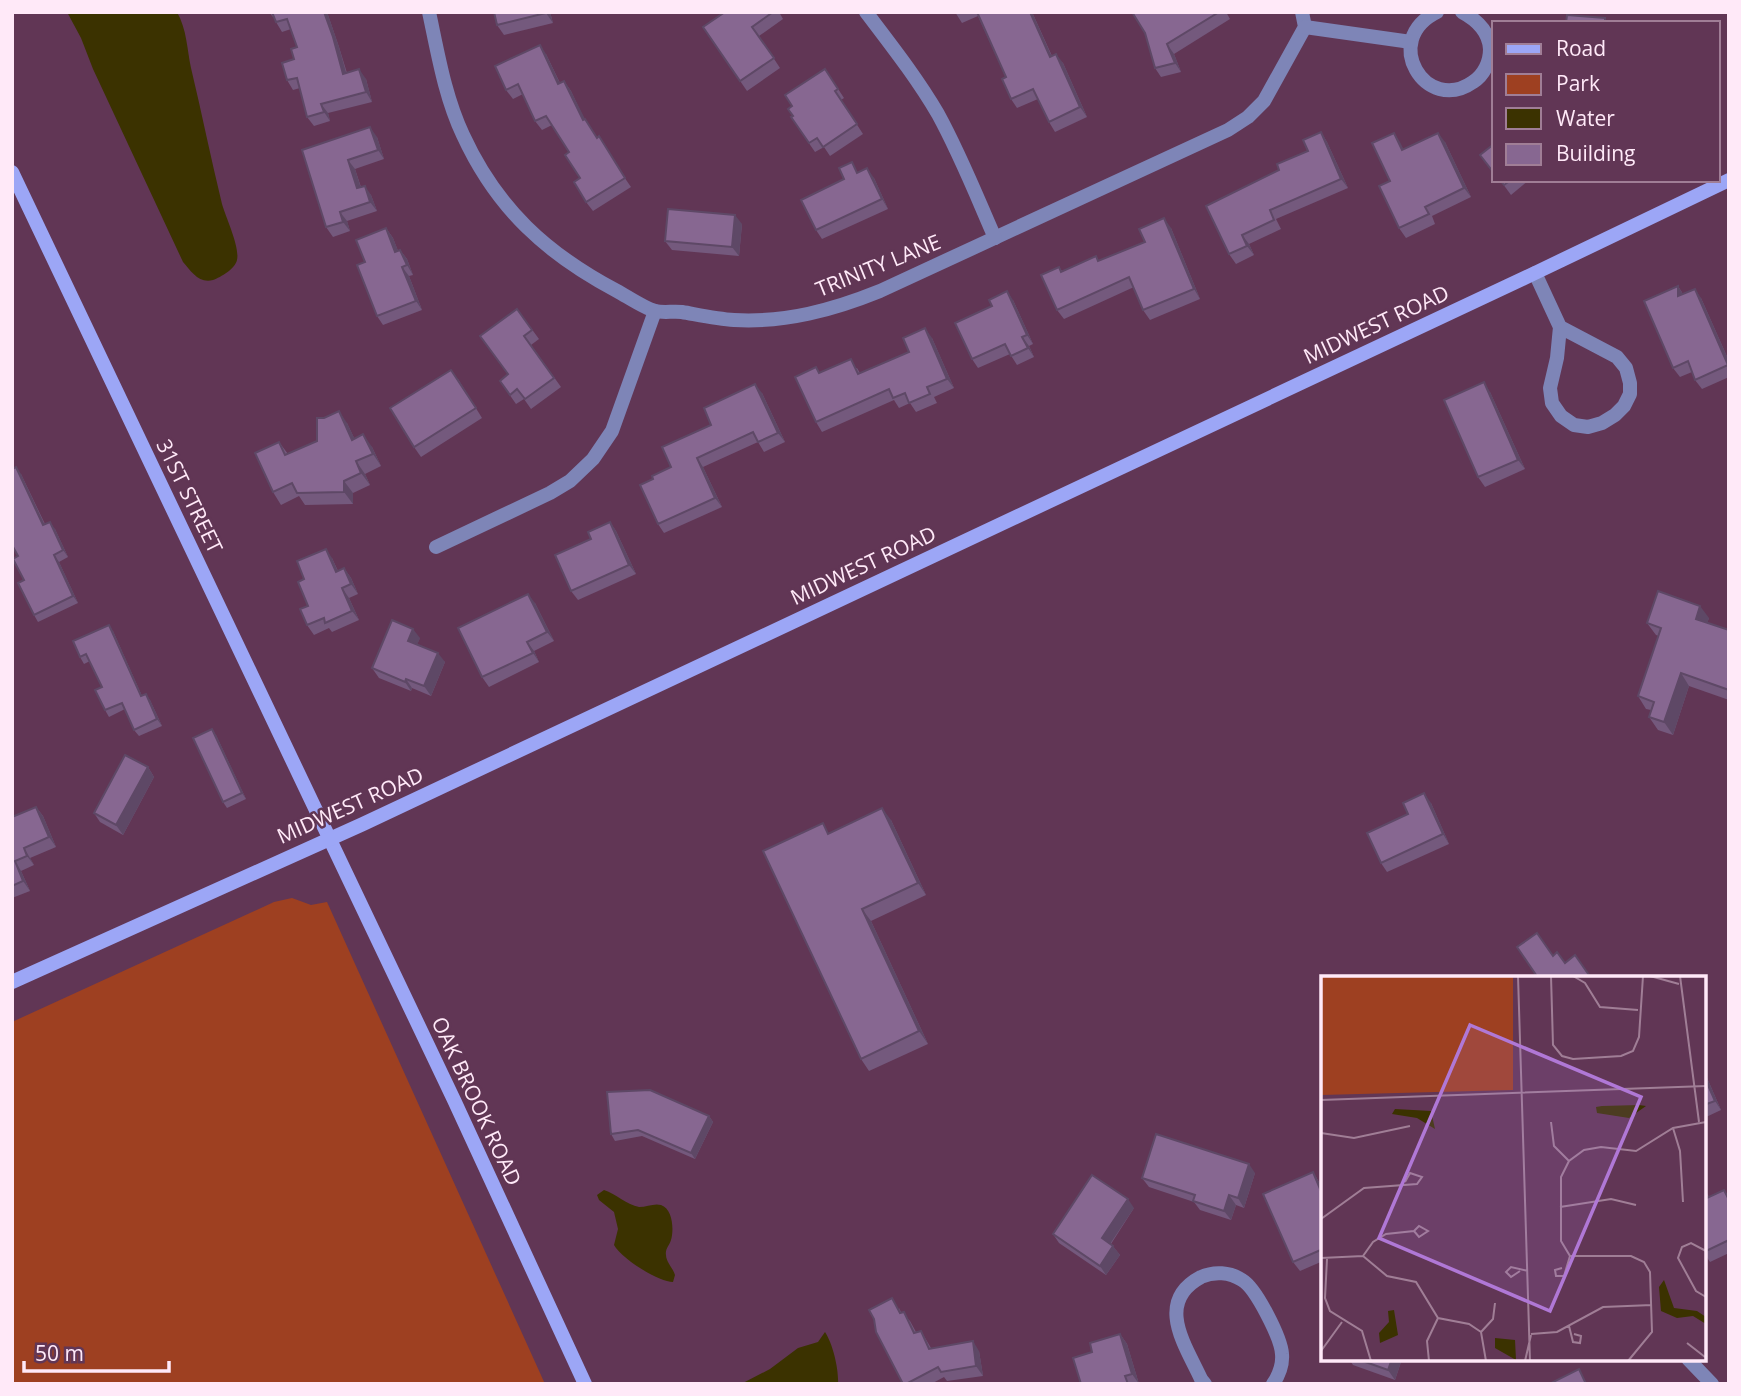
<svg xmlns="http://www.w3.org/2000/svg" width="1741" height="1396" viewBox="0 0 1741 1396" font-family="'Open Sans',sans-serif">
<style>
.green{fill:#9e4021}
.water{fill:#3b3200}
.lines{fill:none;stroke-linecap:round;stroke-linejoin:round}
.minor{stroke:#7e85b7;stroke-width:14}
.secondary{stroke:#9ca6f6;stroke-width:14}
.wall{fill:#74597d}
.shaded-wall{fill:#5e4866}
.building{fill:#876791;stroke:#5e4866;stroke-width:2}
.labels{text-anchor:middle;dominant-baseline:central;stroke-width:5;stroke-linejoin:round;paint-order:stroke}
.street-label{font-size:21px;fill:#ffe9f8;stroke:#613655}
.inset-road{fill:none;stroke:#a07e96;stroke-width:2}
.view{fill:#b078d6;fill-opacity:0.15;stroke:#b078d6;stroke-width:3.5}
.inset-edge{fill:none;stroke:#ffe9f8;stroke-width:3.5}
</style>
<rect width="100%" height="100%" fill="#613655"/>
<!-- green -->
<polygon class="green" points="292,898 311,905 327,902 545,1384 12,1384 12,1022 274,902"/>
<!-- water -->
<g class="water">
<path d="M 67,12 L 177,12 C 187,30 187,49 191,68 C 202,114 211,159 222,204 C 226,218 240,247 237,260 C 235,269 221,277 213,280 C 199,284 191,271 183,262 L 93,69 L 81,38 Z"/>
<path d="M 604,1190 C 616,1194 627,1205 639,1207 C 647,1207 654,1203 661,1205 C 673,1209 674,1230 671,1240 C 669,1246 665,1249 666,1255 C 666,1262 673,1268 675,1275 L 673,1282 C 658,1282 621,1258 614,1245 L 618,1229 L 614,1212 L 599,1200 L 597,1195 Z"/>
<path d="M 825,1332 C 833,1344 839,1370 838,1384 L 741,1384 L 770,1369 L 798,1348 L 818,1342 Z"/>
</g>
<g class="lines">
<!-- minor -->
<g class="minor">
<path d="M 429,12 C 438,54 445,97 463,135 C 497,209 547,254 617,291 C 628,297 644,308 655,311 C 663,313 673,311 682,312 C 699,315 717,319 734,320 C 785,323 833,310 880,291 L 1228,130 L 1248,117 L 1264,101 L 1305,27 L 1302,12"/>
<path d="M 866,12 C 891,45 917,78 938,114 C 960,154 977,197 995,238"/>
<path d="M 1437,12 C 1380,40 1426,115 1473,82 C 1484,75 1490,62 1490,49 C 1489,31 1477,20 1462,12"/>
<polyline points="1305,27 1411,42"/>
<polyline points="1535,273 1560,327 1557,358 1550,388 1552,403 1561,416 1574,425 1588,427 1602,423 1615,415 1624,406 1630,394 1630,383 1626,368 1617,357 1560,327"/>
<polyline points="436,547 550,493 570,481 593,459 612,431 655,311"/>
<polyline points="1688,1359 1712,1384"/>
<path d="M 1205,1384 L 1201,1379 C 1186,1346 1154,1302 1201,1277 C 1214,1271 1230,1272 1242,1280 C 1256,1288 1281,1338 1282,1354 C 1283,1365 1279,1375 1273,1384"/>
</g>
<!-- secondary -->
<g class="secondary">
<polyline points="12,172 454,1100 585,1384"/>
<polyline points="12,982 363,824 1535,273 1729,180"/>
</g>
</g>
<!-- wall -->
<g class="wall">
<polygon points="269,12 327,12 339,47 347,73 366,79 372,102 328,113 330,121 314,126 307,117 300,88 293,90 287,80 297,47 291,29 282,32 276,22 274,17 273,17"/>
<polygon points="550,12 553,23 504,35 497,25"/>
<polygon points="725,12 779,12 783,19 759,36 780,68 747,91 703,27"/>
<polygon points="955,12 1032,12 1052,56 1063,63 1087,117 1055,132 1049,122 1038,99 1017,108 1011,99 1006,77 978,16 962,23"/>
<polygon points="1132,12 1226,12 1230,19 1174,54 1181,72 1161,77 1155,68 1145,33"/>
<polygon points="546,54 560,83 564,81 571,91 584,119 631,187 593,211 586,202 580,178 569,152 552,125 542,130 535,121 523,94 513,99 506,90"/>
<polygon points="825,69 844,98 841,100 863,134 830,156 824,147 815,152 791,117 793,116 792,106"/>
<polygon points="1321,132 1327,142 1348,188 1276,219 1281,229 1249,244 1254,255 1236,264 1229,254 1279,170 1308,151"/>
<polygon points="1394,133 1403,149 1445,142 1471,197 1432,216 1435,224 1406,238 1399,228 1390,181"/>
<polygon points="377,137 384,159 355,169 361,187 371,195 377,211 347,221 350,231 333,237 326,227 302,150"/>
<polygon points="859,172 874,178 888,209 822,239 816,230"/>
<polygon points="1500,180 1529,180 1511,195"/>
<polygon points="742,224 739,256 672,250 665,241"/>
<polygon points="386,228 393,238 398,251 400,250 407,259 413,275 409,276 422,310 383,325 377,316 365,262"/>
<polygon points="1171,228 1200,299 1150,320 1143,310 1134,287 1064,319 1057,310 1059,267 1062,271 1096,256 1099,261 1145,242"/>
<polygon points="1678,286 1683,294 1701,298 1729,361 1729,377 1702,389 1695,380 1692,372 1680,377 1673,368"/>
<polygon points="1013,300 1033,344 1029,346 1034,357 1017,365 1010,354 978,368 972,359"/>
<polygon points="517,309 539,339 531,345 561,387 531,409 524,399 516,404 500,381 508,375"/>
<polygon points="932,338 954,388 934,397 937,403 916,412 910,403 899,408 894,400 822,432 816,422 816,367 820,373 857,368 860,373 909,352"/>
<polygon points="458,379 482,418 421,457 414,447"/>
<polygon points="1490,392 1525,469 1485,487 1478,477"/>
<polygon points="762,393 785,442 764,452 758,442 703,467 722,507 664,533 658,524 653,479 671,467"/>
<polygon points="347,423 354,438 372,447 381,466 365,474 370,485 353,493 353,504 305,505 299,496 281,505 273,492 279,442 288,454 317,441"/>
<polygon points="21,474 45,524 55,529 68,557 59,562 78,603 38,622 34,615 18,556"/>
<polygon points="610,522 616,531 636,574 578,600 571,591 591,539"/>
<polygon points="332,558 338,571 344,568 351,578 358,594 349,598 359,620 332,632 329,628 314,635 307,625 308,606 304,579"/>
<polygon points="535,603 554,641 534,651 539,662 489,687 482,677"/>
<polygon points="1709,618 1707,623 1729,630 1729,700 1689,686 1673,735 1658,730 1649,717 1651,710 1646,709 1638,696 1659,636 1656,635 1647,623"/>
<polygon points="113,631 142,696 150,700 162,726 139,736 134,730 125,709 109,717 105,710 102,687 90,661 84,664 80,657"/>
<polygon points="420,638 417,644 445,662 431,696 412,688 411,691 379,678 372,668"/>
<polygon points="216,735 246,799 227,808 223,802"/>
<polygon points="148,767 154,777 123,835 100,822 94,813"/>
<polygon points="1431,803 1449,844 1387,872 1381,863"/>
<polygon points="36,807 43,816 56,847 30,858 34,865 21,871 30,891 12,898 12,817"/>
<polygon points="891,820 926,895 871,921 928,1044 869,1071 861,1059 830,833"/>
<polygon points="1704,1071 1721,1110 1704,1118"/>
<polygon points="709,1116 713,1122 695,1159 642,1136 615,1141 611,1134"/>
<polygon points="1313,1172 1319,1182 1323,1190 1323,1261 1300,1271 1293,1262"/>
<polygon points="1255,1173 1244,1208 1236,1205 1231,1220 1200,1210 1194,1202 1149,1187 1142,1178"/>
<polygon points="1704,1187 1709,1197 1724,1190 1729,1197 1729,1253 1710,1262 1704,1253"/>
<polygon points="1134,1208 1111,1244 1120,1255 1106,1275 1059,1243 1053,1234"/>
<polygon points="899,1308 901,1312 910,1321 916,1332 921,1331 931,1348 979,1351 983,1376 947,1381 944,1377 931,1384 903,1384"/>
<polygon points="1120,1334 1127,1344 1139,1384 1081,1384"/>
<polygon points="1349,1359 1402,1359 1395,1380 1353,1365"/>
</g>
<!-- shaded-wall -->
<g class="shaded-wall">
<polygon points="324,12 327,12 339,47 349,83 343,74"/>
<polygon points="546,12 550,12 553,23 546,13"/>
<polygon points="1030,12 1032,12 1056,66 1050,57"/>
<polygon points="1167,44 1174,54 1181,72 1175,63"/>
<polygon points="540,45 546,54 565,94 558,84"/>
<polygon points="1056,54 1063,63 1087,117 1080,107"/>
<polygon points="359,69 366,79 372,102 366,92"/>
<polygon points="564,81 571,91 590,129 583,120"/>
<polygon points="321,104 328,113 330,121 324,112"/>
<polygon points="370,127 377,137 384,159 378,150"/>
<polygon points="1321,132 1327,142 1348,188 1341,179"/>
<polygon points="1394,133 1400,142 1408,159 1402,150"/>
<polygon points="1438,133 1445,142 1471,197 1464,188"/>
<polygon points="348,160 355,169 364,198 357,188"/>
<polygon points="867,168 874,178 888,209 882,199"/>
<polygon points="365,186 371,195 377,211 370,202"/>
<polygon points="340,212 347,221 350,231 343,222"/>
<polygon points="735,215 742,224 739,256 732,247"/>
<polygon points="1164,218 1171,228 1200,299 1194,289"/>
<polygon points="386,228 393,238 402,261 395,252"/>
<polygon points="1242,235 1249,244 1254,255 1247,246"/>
<polygon points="400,250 407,259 413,275 407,265"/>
<polygon points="402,267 409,276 422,310 416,301"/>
<polygon points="1678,286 1684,296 1678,296"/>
<polygon points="1695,289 1701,298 1729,361 1729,366"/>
<polygon points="1007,291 1013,300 1033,344 1027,335"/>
<polygon points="925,328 932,338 954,388 947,379"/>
<polygon points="1022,337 1029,346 1034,357 1028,348"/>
<polygon points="1484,382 1490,392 1525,469 1518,460"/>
<polygon points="755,384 762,393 785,442 778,433"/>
<polygon points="339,411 347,423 361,452 352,440"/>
<polygon points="363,434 372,447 381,466 373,454"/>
<polygon points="697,458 703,467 722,507 715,498"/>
<polygon points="356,461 365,474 370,485 361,473"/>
<polygon points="16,467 21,474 48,532 43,525"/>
<polygon points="344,481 353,493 353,504 344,492"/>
<polygon points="50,522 55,529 68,557 63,550"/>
<polygon points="610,522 616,531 636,574 629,565"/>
<polygon points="326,549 332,558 342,581 336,572"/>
<polygon points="54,555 59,562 78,603 73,596"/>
<polygon points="344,568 351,578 358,594 351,584"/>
<polygon points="342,588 349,598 359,620 352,611"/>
<polygon points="528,594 535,603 554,641 547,632"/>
<polygon points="1700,606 1709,618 1705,631 1696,619"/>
<polygon points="109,625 113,631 145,703 141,696"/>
<polygon points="413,629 420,638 415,650 408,641"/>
<polygon points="527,642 534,651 539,662 533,653"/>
<polygon points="438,653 445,662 431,696 424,686"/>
<polygon points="1681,673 1689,686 1673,735 1664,722"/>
<polygon points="406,679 412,688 411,691 405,682"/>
<polygon points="146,694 150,700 162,726 157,719"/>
<polygon points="212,729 216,735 246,799 242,793"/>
<polygon points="148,767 154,777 123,835 116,825"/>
<polygon points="1424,793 1431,803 1449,844 1443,834"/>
<polygon points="36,807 43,816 56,847 49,837"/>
<polygon points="882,808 891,820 926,895 918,883"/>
<polygon points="24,848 30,858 34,865 27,856"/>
<polygon points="15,861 21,871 30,891 23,881"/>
<polygon points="862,909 871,921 928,1044 919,1031"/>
<polygon points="1704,1071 1721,1110 1715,1101 1704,1076"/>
<polygon points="709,1116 713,1122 695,1159 691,1153"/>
<polygon points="1249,1164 1255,1173 1244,1208 1238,1198"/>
<polygon points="1313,1172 1319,1182 1323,1190 1323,1196"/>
<polygon points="1229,1195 1236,1205 1231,1220 1224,1211"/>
<polygon points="1128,1199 1134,1208 1108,1247 1102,1238"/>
<polygon points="1113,1246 1120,1255 1106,1275 1100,1266"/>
<polygon points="1120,1334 1127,1344 1139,1384 1132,1374"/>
<polygon points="973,1341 979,1351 983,1376 976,1366"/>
<polygon points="1392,1359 1402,1359 1395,1380 1388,1370"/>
</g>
<!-- building -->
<g class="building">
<polygon points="272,12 324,12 333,37 343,74 359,69 366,92 321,104 324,112 307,117 297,78 287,80 282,63 294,59 291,49 297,47 287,19 276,22"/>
<polygon points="494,12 546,12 546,13 497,25"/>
<polygon points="725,12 773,12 752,27 774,58 740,81 703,27"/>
<polygon points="977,12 1030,12 1050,57 1056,54 1080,107 1049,122 1033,89 1011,99 1002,79 1006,77"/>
<polygon points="1132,12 1219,12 1167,44 1175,63 1155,68 1145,33"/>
<polygon points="1567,15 1605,18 1605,23 1566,23"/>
<polygon points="540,45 558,84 564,81 583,120 585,119 597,138 599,136 625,178 586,202 574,182 580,178 565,155 569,152 546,116 535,121 518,84 506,90 495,66"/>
<polygon points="825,69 838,89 835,91 857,124 823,147 817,138 809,143 791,117 793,116 788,109 792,106 785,95"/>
<polygon points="370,127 378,150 348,160 357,188 365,186 370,202 340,212 343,222 326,227 302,150"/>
<polygon points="1321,132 1341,179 1270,210 1274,220 1242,235 1247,246 1229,254 1206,206 1279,170 1277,164 1308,151 1303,140"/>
<polygon points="1394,133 1402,150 1438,133 1464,188 1425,207 1429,214 1399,228 1379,186 1390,181 1372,143"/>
<polygon points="1494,144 1494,173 1480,155"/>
<polygon points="852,162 857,173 867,168 882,199 816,230 801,200 844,179 839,168"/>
<polygon points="1500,180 1511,180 1504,185"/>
<polygon points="668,209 735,215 732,247 665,241"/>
<polygon points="1164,218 1194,289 1143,310 1129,277 1057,310 1041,275 1059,267 1061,272 1096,256 1098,261 1145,242 1139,229"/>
<polygon points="386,228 395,252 400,250 407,265 402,267 416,301 377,316 357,265 365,262 356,240"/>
<polygon points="1678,286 1678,296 1695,289 1728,365 1695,380 1688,361 1673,368 1644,301"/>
<polygon points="1007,291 1027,335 1022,337 1028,348 1011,356 1005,344 972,359 955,323 992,306 989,300"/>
<polygon points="517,309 532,330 524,336 554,378 525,399 517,389 510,395 500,381 508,374 480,336"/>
<polygon points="925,328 947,379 927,387 930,394 909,403 905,393 893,398 889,389 816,422 795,377 816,367 819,373 851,359 858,374 909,352 903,338"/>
<polygon points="451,370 476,408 414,447 390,408"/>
<polygon points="1484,382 1518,460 1478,477 1444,400"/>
<polygon points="755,384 778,433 758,442 753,432 697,458 715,498 658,524 640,485 653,479 652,476 671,467 662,447 711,425 704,408"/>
<polygon points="339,411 352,440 363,434 373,454 356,461 361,473 344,481 344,492 297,493 292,483 273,492 255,453 279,442 285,455 317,441 317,418 324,418"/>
<polygon points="16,467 43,525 50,522 63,550 54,555 73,596 34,615 18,583 24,580 13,559 18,556 12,545 12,469"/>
<polygon points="610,522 629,565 571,591 555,555 591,539 588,532"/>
<polygon points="326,549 336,572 344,568 351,584 342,588 352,611 325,623 324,618 307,625 300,609 308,606 298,582 304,579 297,561"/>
<polygon points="1658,591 1700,606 1696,619 1729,630 1729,690 1681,673 1664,722 1649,717 1654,702 1638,696 1661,628 1647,623"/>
<polygon points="528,594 547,632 527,642 533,653 482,677 458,628"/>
<polygon points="392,620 413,629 408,641 438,653 424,686 406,679 405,682 372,668"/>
<polygon points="109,625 141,696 146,694 157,719 134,730 122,703 105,710 95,690 102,687 86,654 80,657 73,641"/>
<polygon points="212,729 242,793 223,802 193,738"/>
<polygon points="125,755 148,767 116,825 94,813"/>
<polygon points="1424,793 1443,834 1381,863 1367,833 1408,814 1403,803"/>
<polygon points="36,807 49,837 24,848 27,856 15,861 23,881 12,886 12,817"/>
<polygon points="882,808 918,883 862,909 919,1031 861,1059 763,851 823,823 828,834"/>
<polygon points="1537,933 1553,956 1557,952 1565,963 1575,955 1591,978 1533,978 1536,975 1517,947"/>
<polygon points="1704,1076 1715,1101 1704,1105"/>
<polygon points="650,1090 709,1116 691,1153 638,1130 611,1134 607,1092"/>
<polygon points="1156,1134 1249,1164 1238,1198 1229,1195 1224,1211 1193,1201 1195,1195 1142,1178"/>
<polygon points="1313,1172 1323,1196 1323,1249 1293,1262 1263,1194"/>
<polygon points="1092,1175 1128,1199 1102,1238 1113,1246 1100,1266 1053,1234"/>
<polygon points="1724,1190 1729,1200 1729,1240 1704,1252 1704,1191 1707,1198"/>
<polygon points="892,1298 900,1313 904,1312 914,1333 921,1331 929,1349 973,1341 976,1366 941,1372 938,1367 906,1384 903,1384 876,1332 874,1319 869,1310"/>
<polygon points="1120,1334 1132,1374 1125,1376 1128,1384 1081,1384 1073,1358 1092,1352 1090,1343"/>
<polygon points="1357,1359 1392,1359 1388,1370"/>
<polygon points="1579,1369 1586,1384 1551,1384 1551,1383"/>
</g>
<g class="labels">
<!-- street labels -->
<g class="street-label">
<text transform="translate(878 265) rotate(-22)">TRINITY LANE</text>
<text transform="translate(1376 324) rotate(-25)">MIDWEST ROAD</text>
<text transform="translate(190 496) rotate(64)">31ST STREET</text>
<text transform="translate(863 565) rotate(-25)">MIDWEST ROAD</text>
<text transform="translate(350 805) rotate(-24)">MIDWEST ROAD</text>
<text transform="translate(477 1101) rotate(65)">OAK BROOK ROAD</text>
</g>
</g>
<!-- overview -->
<g transform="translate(1321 976)">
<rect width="385" height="385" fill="#613655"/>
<path d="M 0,0 L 192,0 L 192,114 L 0,119 Z" fill="#9e4021"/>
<path d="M 281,130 L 318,129 L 325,130 L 308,142 L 276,137 L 275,131 ZM 74,133 L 110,135 L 114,153 L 96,142 L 71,138 ZM 343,304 L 353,332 L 376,335 L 385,341 L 385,348 L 372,340 L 356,342 L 340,335 L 338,311 ZM 73,334 L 77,359 L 59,367 L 58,357 L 68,346 L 67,335 ZM 174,362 L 194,364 L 195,384 L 174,372 Z" fill="#3b3200"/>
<path class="inset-road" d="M 197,0 L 209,385M 230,0 L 232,69 L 241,80 L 252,83 L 300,80 L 312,75 L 318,61 L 322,0M 252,0 L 264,7 L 279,31 L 317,34M 329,0 L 358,8M 359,0 L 378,146M 0,124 L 385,110M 230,146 L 233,170 L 248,185M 352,152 L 359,175 L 362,226M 0,157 L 33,162 L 89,150M 239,231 L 290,223 L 315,229M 0,243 L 43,212 L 96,208 L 101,201 L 89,197 L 84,206M 385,275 L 370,267 L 361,271 L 357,282 L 375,315 L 385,321M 42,280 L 52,266 L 65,258 L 93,255 L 98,250 L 107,255 L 98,261 L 93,255M 0,282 L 42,280 L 66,300 L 95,306 L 117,342 L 148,348 L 160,356 L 165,385M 6,283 L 4,322 L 9,335 L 41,355 L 50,385M 241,292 L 234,294 L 235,300 L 243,300 L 249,280M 199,295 L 190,301 L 185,296 L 190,291 L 207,295M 248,350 L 252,366 L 259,367 L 260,360 L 253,358M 160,356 L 172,343 L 174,327M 210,358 L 236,356 L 282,331 L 331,329M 366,367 L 384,381M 0,375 L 21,346M 108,385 L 106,365 L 117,342M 204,385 L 210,359M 307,385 L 331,356 L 329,296 L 323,286 L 310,280 L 249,280 L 240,265 L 240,201 L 248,185 L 263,174 L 280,171 L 315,175 L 352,152 L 385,146"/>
<path class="view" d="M 149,49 L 320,121 L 229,335 L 58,262 Z"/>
<rect width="385" height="385" class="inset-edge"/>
</g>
<!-- border -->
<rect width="1741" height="1396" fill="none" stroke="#ffe9f8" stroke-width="28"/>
<!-- legend -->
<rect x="1492" y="21" width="228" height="161" fill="#613655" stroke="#a07e96" stroke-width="2"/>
<rect x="1506" y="44" width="35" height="10" fill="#9ca6f6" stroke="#a07e96" stroke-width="2"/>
<text x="1556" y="56" font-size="21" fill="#ffe9f8">Road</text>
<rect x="1506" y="74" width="35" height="21" fill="#9e4021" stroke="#a07e96" stroke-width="2"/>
<text x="1556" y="91" font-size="21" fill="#ffe9f8">Park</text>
<rect x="1506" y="108" width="35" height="21" fill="#3b3200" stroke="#a07e96" stroke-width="2"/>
<text x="1556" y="126" font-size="21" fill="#ffe9f8">Water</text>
<rect x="1506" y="144" width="35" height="21" fill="#876791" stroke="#a07e96" stroke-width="2"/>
<text x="1556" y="161" font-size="21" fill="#ffe9f8">Building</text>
<!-- scale -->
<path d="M24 1361v10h145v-10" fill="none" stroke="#ffe9f8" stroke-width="3.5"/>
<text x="35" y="1361" font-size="21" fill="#ffe9f8" stroke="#613655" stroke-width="5" paint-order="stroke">50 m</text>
</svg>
